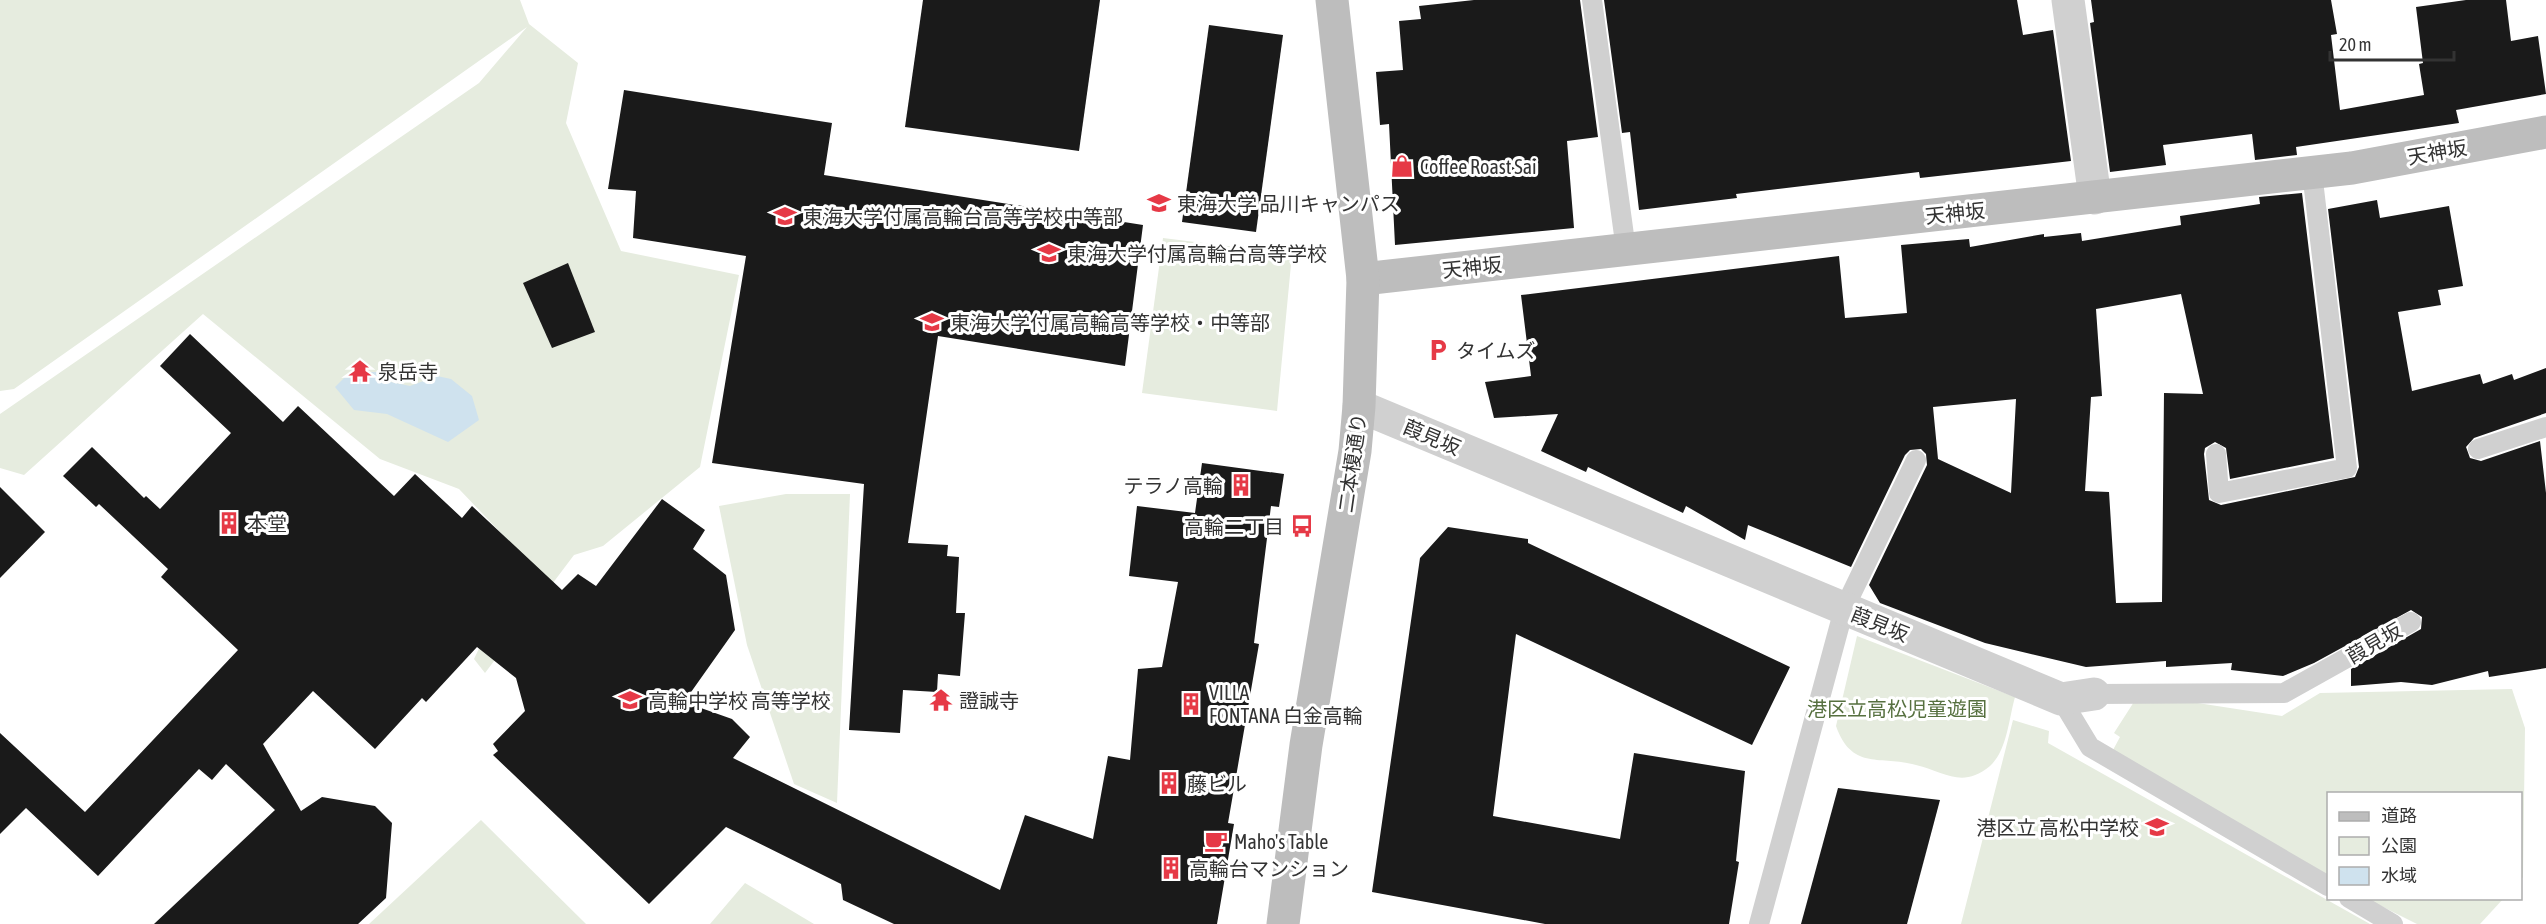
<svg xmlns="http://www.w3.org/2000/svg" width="2546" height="924" viewBox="0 0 2546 924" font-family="'Asap Condensed','Noto Sans JP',sans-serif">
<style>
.green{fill:#e6ecdf}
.water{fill:#cfe2ee}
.building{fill:#1a1a1a;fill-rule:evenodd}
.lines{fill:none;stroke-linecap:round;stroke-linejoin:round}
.lane{stroke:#d0d0d0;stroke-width:20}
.street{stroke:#d0d0d0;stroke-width:33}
.secondary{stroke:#bdbdbd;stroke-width:33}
.labels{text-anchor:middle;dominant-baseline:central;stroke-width:6;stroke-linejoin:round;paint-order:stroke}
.street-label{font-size:20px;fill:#333;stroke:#fff}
.poi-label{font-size:20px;fill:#333;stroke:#fff;text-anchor:start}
.park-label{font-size:20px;fill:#56703f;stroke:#fff}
</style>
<rect width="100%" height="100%" fill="#fff"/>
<!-- green -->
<g class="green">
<polygon points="0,0 520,0 529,24 578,63 566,123 621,251 739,275 700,467 603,546 574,555 485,673 474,659 523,556 459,489 380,459 203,314 24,475 0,468 0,414 479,83 527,27 14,389 0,391"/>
<polygon points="1163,238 1292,254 1277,411 1142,393"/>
<polygon points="786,494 850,494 837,803 794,784 747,645 719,506"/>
<path d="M 1857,636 L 2015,697 C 2009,718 2007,751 1990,766 C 1962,789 1945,772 1916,765 C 1880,755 1852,771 1836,726 Z"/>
<polygon points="2512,689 2525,728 2523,877 2521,880 2520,794 2328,794 2328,877 2113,750 2120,737 2114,733 2139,694 2282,716 2320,693"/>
<polygon points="2013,720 2049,731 2048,743 2370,924 1961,924"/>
<polygon points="481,820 586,924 369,924"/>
<polygon points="745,883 814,924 710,924"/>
<polygon points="2367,899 2503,899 2480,924 2417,924"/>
</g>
<!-- water -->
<polygon class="water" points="350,372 385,372 391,382 410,386 437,376 451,379 472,396 479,420 448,442 387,414 354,410 335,387"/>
<!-- building -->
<g class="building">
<polygon points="923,0 1100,0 1079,151 905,127"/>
<polygon points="1474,0 1580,0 1598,137 1567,141 1574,228 1395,245 1389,124 1380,125 1376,72 1403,70 1399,21 1421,19 1419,6"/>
<polygon points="1604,0 2017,0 2023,35 2053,30 2071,161 1920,178 1919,172 1736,194 1737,198 1639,210 1630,132 1622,133"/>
<polygon points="2091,0 2331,0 2337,34 2331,35 2340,110 2424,95 2419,64 2423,63 2416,7 2466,0 2506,0 2511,41 2538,36 2546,94 2456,110 2459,123 2296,147 2297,155 2255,160 2252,134 2163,145 2166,165 2110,172 2090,23 2094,22"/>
<polygon points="1209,25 1283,35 1256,232 1182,222"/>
<polygon points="624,90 832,123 824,175 1143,225 1125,366 938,336 908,543 948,545 947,556 959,557 956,613 965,613 960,676 938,674 937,692 903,690 900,733 849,730 864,484 712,463 746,256 633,238 636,191 608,189"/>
<path d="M 2302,193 L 2334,458 L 2230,479 L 2226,448 L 2215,442 L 2205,448 L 2204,454 L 2209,500 L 2221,505 L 2355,477 L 2359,467 L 2328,209 L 2377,200 L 2380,218 L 2449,206 L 2463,286 L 2438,290 L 2441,305 L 2398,312 L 2412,391 L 2480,374 L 2483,384 L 2512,374 L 2514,380 L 2546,368 L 2546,413 L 2474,438 L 2466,447 L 2470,458 L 2481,461 L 2540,441 L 2546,493 L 2546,668 L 2489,677 L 2488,671 L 2432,685 L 2401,682 L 2351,686 L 2351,669 L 2421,629 L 2422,617 L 2411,610 L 2314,663 L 2283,676 L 2231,670 L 2232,663 L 2166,667 L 2166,661 L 2086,667 L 1985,643 L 1880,603 L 1869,585 L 1927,465 L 1926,454 L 1921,449 L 1910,450 L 1905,455 L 1851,567 L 1748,525 L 1745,540 L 1686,506 L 1683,513 L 1588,467 L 1586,472 L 1541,451 L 1558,414 L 1494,418 L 1485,382 L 1531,376 L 1521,295 L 1839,256 L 1845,318 L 1907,313 L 1901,245 L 1969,239 L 1970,247 L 2044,234 L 2044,237 L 2081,233 L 2082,241 L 2181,225 L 2180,216 L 2260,204 L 2259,197 ZM 2181,294 L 2203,394 L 2164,393 L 2162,602 L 2116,603 L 2109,492 L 2085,491 L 2091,397 L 2102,396 L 2096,309 ZM 2016,399 L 2011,493 L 1938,459 L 1933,407 Z"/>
<polygon points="568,263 595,332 552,348 523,283"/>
<polygon points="190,334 283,422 298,406 394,496 415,474 462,518 472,506 562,590 578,574 596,586 662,499 705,530 693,549 726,575 735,630 684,702 732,719 750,737 733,758 1000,890 1025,815 1093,839 1108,756 1130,760 1138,669 1162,667 1178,582 1129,576 1137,506 1195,513 1202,463 1284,474 1279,507 1271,506 1254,643 1259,644 1228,823 1234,824 1217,924 894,924 843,900 841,884 726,827 649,904 493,755 498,751 493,744 525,711 516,678 477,647 426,702 422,698 375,749 313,691 263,744 301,811 322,797 375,806 392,823 386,898 358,924 154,924 275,810 226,764 212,780 199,769 98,876 26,808 0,834 0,733 85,812 238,650 161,577 168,569 99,504 96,507 63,476 92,447 144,498 146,496 160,509 231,433 160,366"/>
<polygon points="0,487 45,532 0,578"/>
<polygon points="1448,527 1528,539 1528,543 1790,667 1752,745 1516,634 1493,816 1620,839 1634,753 1745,771 1736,861 1739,862 1729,924 1545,924 1372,892 1420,558"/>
<polygon points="1838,788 1940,800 1907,924 1801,924"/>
</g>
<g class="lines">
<!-- lane -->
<g class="lane">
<polyline points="1592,0 1626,250"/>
<polyline points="2478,449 2546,427"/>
<polyline points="2216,454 2219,493 2347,468 2312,172"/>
<polyline points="2094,694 2284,693 2411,622"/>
<polyline points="2061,699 2090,747 2328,886"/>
<polyline points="2349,898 2393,924"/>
<polyline points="1759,924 1844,609 1916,460"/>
</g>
<!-- street -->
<g class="street">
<polyline points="2068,0 2095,198"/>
<polyline points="1359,406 2061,699 2094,694"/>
</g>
<!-- secondary -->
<g class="secondary">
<polyline points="1363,279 2352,168 2546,132"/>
<polyline points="1283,924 1306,745 1355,451 1359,406 1363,279 1332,0"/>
</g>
</g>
<!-- icons -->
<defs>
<g id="shop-bare" transform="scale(1.8)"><path d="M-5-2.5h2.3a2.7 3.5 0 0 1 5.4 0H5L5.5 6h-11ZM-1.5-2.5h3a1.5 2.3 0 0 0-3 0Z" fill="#e63946" stroke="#fff" stroke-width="2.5" paint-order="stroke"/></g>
<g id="university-bare" transform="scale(1.8)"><path d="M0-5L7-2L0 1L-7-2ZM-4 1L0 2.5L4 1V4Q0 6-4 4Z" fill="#e63946" stroke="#fff" stroke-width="2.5" paint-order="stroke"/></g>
<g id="school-bare" transform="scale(1.8)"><path d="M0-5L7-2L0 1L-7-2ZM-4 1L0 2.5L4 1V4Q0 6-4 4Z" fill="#e63946" stroke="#fff" stroke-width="2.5" paint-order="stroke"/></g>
<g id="parking-bare" transform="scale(1.8)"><path d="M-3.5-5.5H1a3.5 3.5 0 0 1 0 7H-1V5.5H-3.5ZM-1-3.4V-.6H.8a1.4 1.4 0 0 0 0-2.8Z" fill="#e63946" stroke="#fff" stroke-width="2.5" paint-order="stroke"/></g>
<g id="temple-bare" transform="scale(1.8)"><path d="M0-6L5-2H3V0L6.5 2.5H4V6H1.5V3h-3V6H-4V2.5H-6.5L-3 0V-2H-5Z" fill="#e63946" stroke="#fff" stroke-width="2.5" paint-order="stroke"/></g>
<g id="building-bare" transform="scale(1.8)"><path d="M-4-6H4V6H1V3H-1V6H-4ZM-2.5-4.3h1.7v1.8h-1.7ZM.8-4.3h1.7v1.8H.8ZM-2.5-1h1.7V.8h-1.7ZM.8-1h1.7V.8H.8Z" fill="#e63946" stroke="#fff" stroke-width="2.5" paint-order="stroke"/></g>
<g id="bus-bare" transform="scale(1.8)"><path d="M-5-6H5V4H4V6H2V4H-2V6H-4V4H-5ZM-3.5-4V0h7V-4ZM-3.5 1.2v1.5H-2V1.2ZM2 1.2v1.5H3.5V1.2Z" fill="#e63946" stroke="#fff" stroke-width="2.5" paint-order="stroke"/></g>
<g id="cafe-bare" transform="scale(1.8)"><path d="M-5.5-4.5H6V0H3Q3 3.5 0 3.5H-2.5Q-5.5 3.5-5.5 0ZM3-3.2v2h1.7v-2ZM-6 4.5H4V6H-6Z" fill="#e63946" stroke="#fff" stroke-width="2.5" paint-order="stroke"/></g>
</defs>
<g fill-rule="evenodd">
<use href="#shop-bare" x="1402" y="166"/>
<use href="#university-bare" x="1159" y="203"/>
<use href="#school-bare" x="785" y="216"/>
<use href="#school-bare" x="1049" y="253"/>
<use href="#school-bare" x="932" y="322"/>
<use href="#parking-bare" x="1438" y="350"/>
<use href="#temple-bare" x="360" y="371"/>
<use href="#building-bare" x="1241" y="485"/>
<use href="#building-bare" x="229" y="523"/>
<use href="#bus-bare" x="1302" y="526"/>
<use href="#school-bare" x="630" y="700"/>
<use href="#temple-bare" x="941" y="700"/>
<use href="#building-bare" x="1191" y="704"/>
<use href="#building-bare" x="1169" y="783"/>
<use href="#school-bare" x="2157" y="827"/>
<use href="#cafe-bare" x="1216" y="841"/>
<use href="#building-bare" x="1171" y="868"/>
</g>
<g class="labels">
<!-- street labels -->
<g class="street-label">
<text transform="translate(2437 152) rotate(-10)">天神坂</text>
<text transform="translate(1955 213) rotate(-6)">天神坂</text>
<text transform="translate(1472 267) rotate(-6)">天神坂</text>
<text transform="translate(1432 437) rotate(23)">葭見坂</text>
<text transform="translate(1352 463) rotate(-82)">二本榎通り</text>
<text transform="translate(1880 624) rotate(22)">葭見坂</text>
<text transform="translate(2374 643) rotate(-30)">葭見坂</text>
</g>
<!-- poi labels -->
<g class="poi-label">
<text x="1420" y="166">Coffee Roast Sai</text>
<text x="1177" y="203">東海大学 品川キャンパス</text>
<text x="803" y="216">東海大学付属高輪台高等学校中等部</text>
<text x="1067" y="253">東海大学付属高輪台高等学校</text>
<text x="950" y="322">東海大学付属高輪高等学校・中等部</text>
<text x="1456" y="350">タイムズ</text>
<text x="378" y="371">泉岳寺</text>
<text x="1223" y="485" text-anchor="end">テラノ高輪</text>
<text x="247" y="523">本堂</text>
<text x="1284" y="526" text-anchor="end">高輪二丁目</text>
<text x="1209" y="692">VILLA<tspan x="1209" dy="23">FONTANA 白金高輪</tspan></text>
<text x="648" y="700">高輪中学校 高等学校</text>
<text x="959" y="700">證誠寺</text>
<text x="1187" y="783">藤ビル</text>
<text x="2139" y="827" text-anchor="end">港区立 高松中学校</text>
<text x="1234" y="841">Maho's Table</text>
<text x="1189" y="868">高輪台マンション</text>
</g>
<!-- park labels -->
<g class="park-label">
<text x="1897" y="708">港区立高松児童遊園</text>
</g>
</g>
<!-- legend -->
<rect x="2327" y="792" width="195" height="108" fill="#ffffff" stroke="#adadad" stroke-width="1.5"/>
<rect x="2339" y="812" width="30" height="9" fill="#bdbdbd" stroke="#adadad" stroke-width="1.5"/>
<text x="2381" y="822" font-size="18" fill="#333333">道路</text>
<rect x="2339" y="837" width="30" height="18" fill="#e6ecdf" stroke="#adadad" stroke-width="1.5"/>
<text x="2381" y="852" font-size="18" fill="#333333">公園</text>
<rect x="2339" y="867" width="30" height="18" fill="#cfe2ee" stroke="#adadad" stroke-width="1.5"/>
<text x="2381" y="882" font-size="18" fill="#333333">水域</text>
<!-- scale -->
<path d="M2330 51v9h124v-9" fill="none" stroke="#333333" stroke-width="3"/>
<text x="2339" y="51" font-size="18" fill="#333333" stroke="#ffffff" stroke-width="4.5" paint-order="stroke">20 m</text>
</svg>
